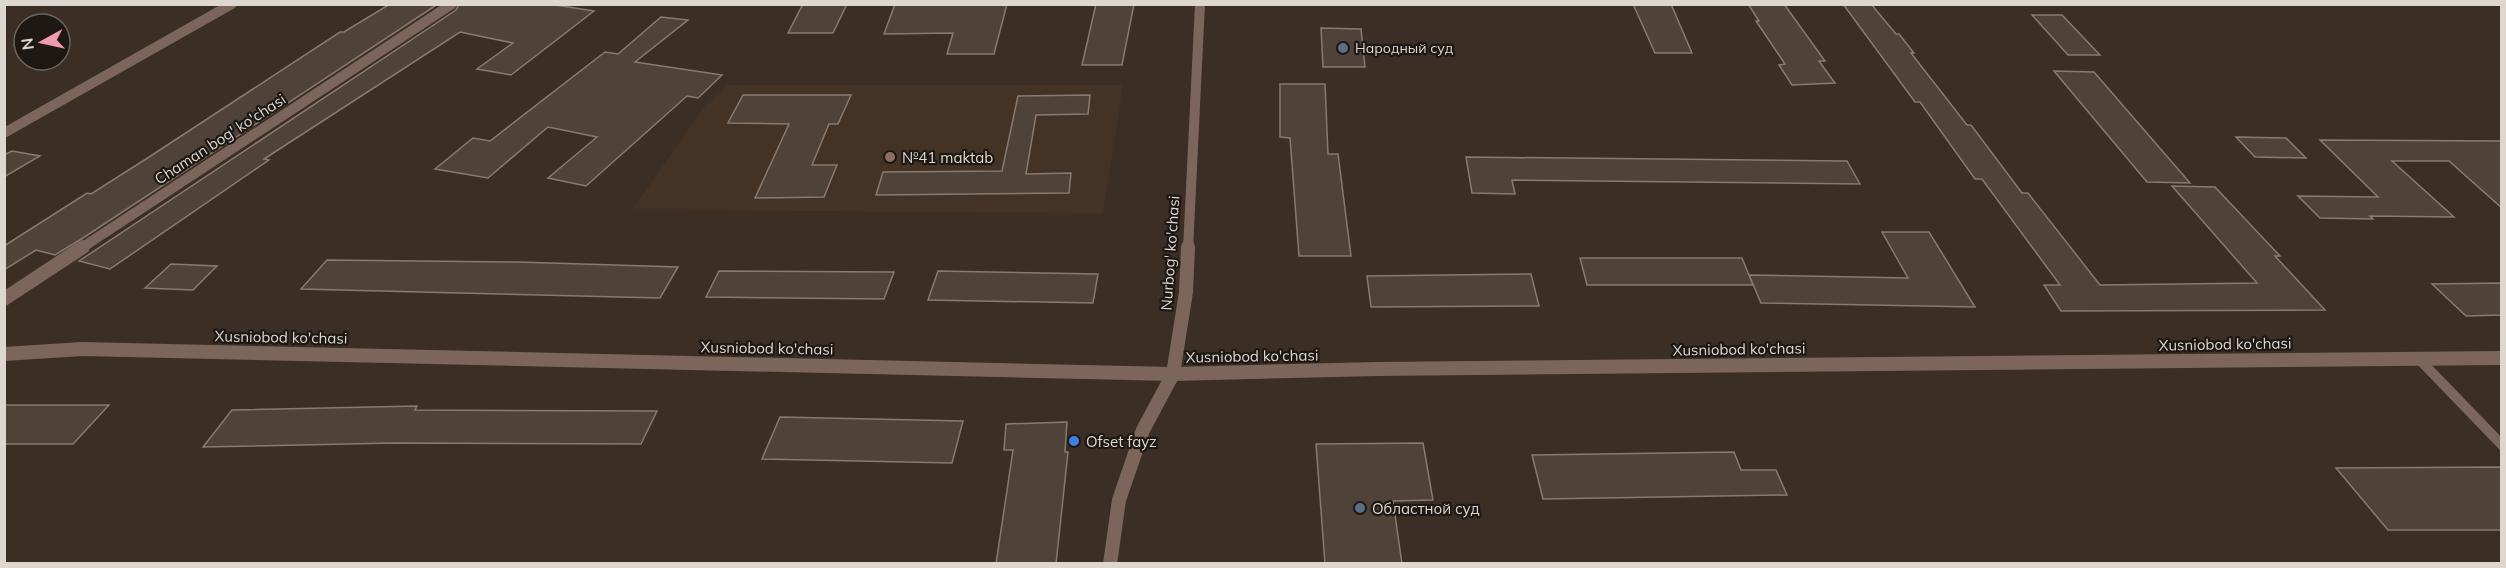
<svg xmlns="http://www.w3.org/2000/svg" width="2506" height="568" viewBox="0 0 2506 568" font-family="Mulish,sans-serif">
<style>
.built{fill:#443325}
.building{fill:#4f4238;stroke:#887a6f;stroke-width:1.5}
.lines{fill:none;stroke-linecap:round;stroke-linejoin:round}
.service{stroke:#7c665c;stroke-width:10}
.minor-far1{stroke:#7c665c;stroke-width:10}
.minor{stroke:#7c665c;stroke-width:14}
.tertiary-far1{stroke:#7c665c;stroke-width:10}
.tertiary{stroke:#7c665c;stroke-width:14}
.service-dot{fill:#5c6f8a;stroke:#1d1813;stroke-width:2}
.education-dot{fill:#8d6e63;stroke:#1d1813;stroke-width:2}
.shop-dot{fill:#3f7fe0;stroke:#1d1813;stroke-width:2}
.labels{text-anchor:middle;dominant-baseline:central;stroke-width:4.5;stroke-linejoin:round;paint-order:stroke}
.far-poi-label{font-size:14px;fill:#ded7d0;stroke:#1d1813;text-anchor:start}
.street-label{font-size:15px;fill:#ded7d0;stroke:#1d1813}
.poi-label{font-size:15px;fill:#ded7d0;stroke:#1d1813;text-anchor:start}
</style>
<rect width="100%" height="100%" fill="#3a2e25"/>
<!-- built -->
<polygon class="built" points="727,85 1123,85 1103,213 632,210 706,104"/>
<!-- building -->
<g class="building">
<polygon points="390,4 438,4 83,238 55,255 36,250 4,270 4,246 87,193 91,194 146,159 340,32 344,32"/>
<polygon points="459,4 549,4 594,11 511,75 477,69 513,43 460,32 264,159 269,160 110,269 79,261 456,10"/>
<polygon points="803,4 847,4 833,33 788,33"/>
<polygon points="895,4 1007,4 994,54 947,54 953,33 884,34"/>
<polygon points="1096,4 1134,4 1122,65 1082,65"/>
<polygon points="1633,4 1671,4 1692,53 1655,53"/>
<polygon points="1748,4 1784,4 1825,61 1819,61 1835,83 1792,85 1779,65 1785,64 1756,21 1759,21"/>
<polygon points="1843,4 1871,4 1896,34 1899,34 1914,53 1911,53 1967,125 1971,125 2022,193 2028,193 2100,285 2257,283 2172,186 2215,187 2280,256 2275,256 2325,310 2061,311 2044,285 2060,285 1982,179 1975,179 1920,102 1915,102"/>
<polygon points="2032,15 2062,15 2100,55 2068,55"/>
<polygon points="661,17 688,20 635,62 722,75 698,98 687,96 586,186 548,178 597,137 548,127 488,178 435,169 473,138 490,141 605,52 618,54"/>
<polygon points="1321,28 1361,29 1365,67 1323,67"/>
<polygon points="2054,71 2094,72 2190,183 2147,182"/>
<polygon points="1280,84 1325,84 1328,154 1338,154 1351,256 1299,256 1290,138 1280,137"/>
<polygon points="743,95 851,95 838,124 829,124 812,165 837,165 824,197 755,198 789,124 728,123"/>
<polygon points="1090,95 1088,114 1036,115 1026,174 1071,173 1069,193 876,195 883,172 1002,171 1018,96"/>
<polygon points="2236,137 2286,138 2306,158 2255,157"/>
<polygon points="2320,140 2502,141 2502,208 2449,161 2392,161 2454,217 2370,216 2373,219 2320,218 2298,196 2378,197"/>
<polygon points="12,151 40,156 4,177 4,155"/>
<polygon points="1466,157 1847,161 1860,184 1512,180 1515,194 1472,193"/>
<polygon points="1882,232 1929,232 1975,307 1761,303 1749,275 1908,278"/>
<polygon points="1580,258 1742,258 1753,285 1587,285"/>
<polygon points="327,260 518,262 678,267 660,298 301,289"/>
<polygon points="171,264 217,266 193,290 145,288"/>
<polygon points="719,271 894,272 884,299 706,297"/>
<polygon points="938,271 1098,274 1093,303 928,300"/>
<polygon points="1531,274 1539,306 1371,307 1367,276"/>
<polygon points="2502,283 2502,315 2466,316 2432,284"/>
<polygon points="4,405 109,405 73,444 4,444"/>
<polygon points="417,406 415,410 657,411 641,444 394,443 203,447 232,410"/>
<polygon points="780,417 963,421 952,463 762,459"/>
<polygon points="1067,422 1065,452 1068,452 1056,564 996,564 1013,450 1004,450 1006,424"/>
<polygon points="1423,443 1433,500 1393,501 1402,564 1325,564 1316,444"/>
<polygon points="1734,452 1741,470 1776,470 1787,495 1543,499 1532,455"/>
<polygon points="2502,467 2502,530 2388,530 2336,468"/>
</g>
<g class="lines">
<!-- service -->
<polyline class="service" points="2418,358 2502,445"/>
<!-- minor-far1 -->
<g class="minor-far1">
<polyline points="4,133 232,4"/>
<polyline points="80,249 452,4"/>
</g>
<!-- minor -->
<polyline class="minor" points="4,299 83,247"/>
<!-- tertiary-far1 -->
<polyline class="tertiary-far1" points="1188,249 1200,4"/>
<!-- tertiary -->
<g class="tertiary">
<polyline points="4,354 82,349 1173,374 1377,369 2502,358"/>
<polyline points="1110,564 1119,500 1143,430 1173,374 1186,292 1188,247"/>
</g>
</g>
<!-- markers -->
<g class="service-dot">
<circle cx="1343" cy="48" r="6"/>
<circle cx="1360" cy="508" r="6"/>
</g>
<circle class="education-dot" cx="890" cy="157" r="6"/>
<circle class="shop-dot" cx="1074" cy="441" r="6"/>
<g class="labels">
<!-- far-poi labels -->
<g class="far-poi-label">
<text x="1355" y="48">Народный суд</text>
</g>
<!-- street labels -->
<g class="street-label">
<text transform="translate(220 139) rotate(-33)">Chaman bog' ko'chasi</text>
<text transform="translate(1170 253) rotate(-86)">Nurbog' ko'chasi</text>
<text transform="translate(281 337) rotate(1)">Xusniobod ko'chasi</text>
<text transform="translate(2225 344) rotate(-1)">Xusniobod ko'chasi</text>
<text transform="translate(767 348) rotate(1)">Xusniobod ko'chasi</text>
<text transform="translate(1739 349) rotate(-1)">Xusniobod ko'chasi</text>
<text transform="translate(1252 356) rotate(-1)">Xusniobod ko'chasi</text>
</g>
<!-- poi labels -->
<g class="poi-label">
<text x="902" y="157">№41 maktab</text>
<text x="1086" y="441">Ofset fayz</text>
<text x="1372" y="508">Областной суд</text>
</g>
</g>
<!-- border -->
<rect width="2506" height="568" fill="none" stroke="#ded7d0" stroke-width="12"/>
<!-- north arrow -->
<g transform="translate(42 42) rotate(262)"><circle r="28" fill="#1d1813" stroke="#6a645f" stroke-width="1.5"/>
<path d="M0-4.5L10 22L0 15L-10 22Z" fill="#f19ab2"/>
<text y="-9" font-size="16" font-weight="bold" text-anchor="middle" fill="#ded7d0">N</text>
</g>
</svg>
